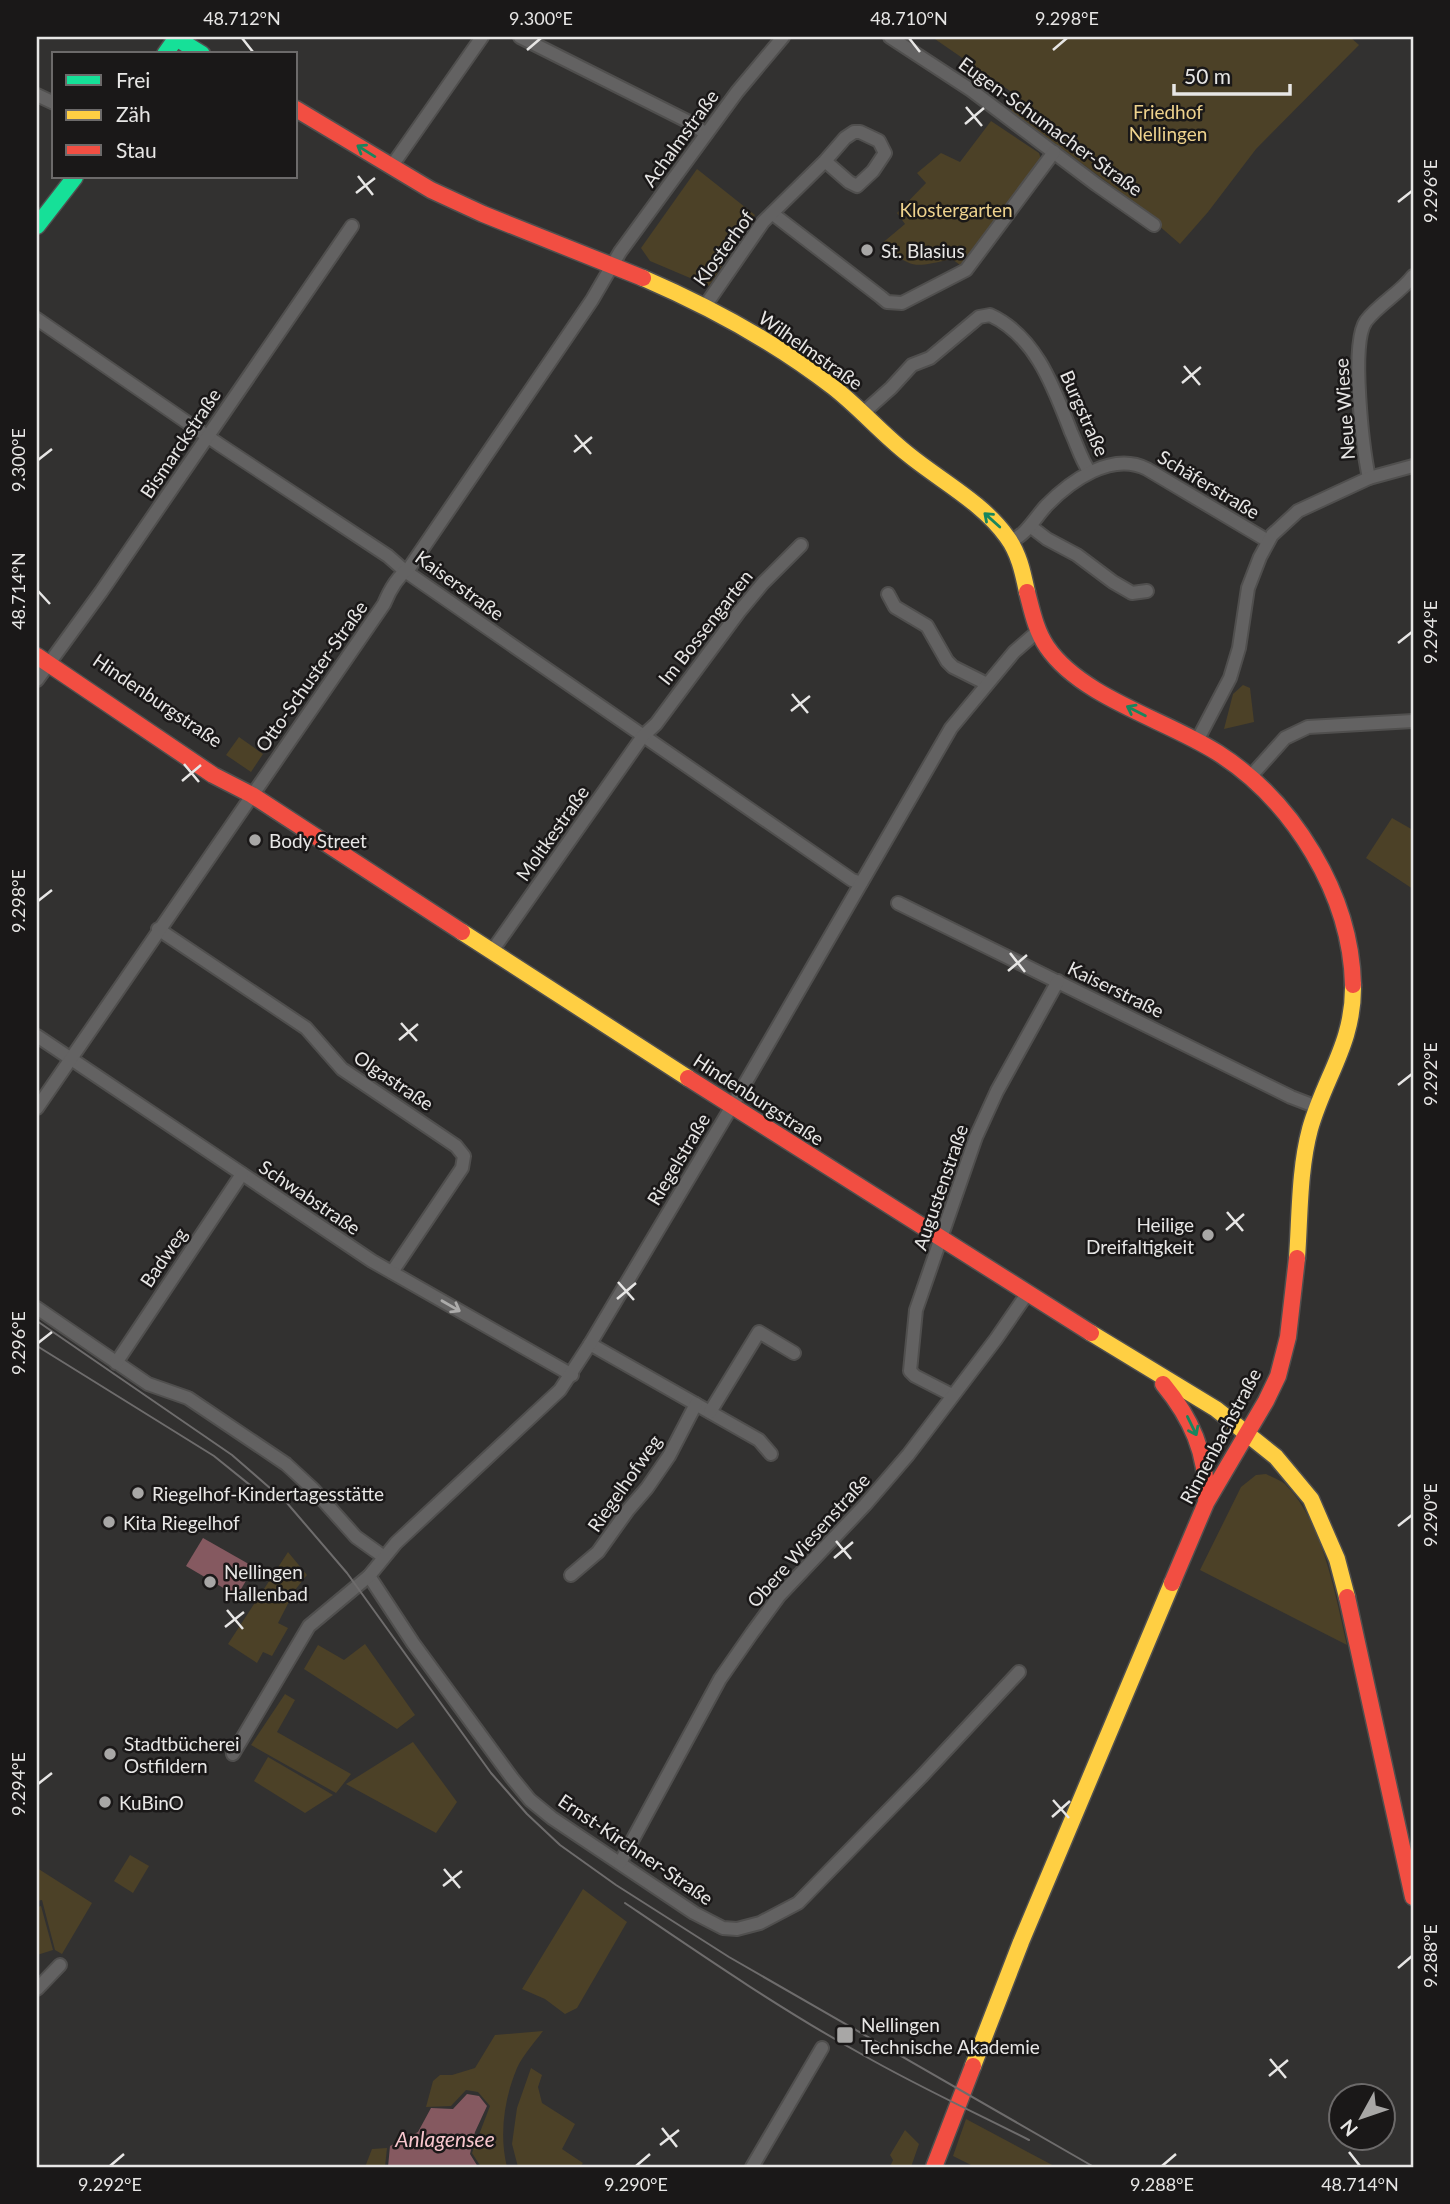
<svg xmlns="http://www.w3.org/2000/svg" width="1450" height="2204" viewBox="0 0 1450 2204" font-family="Lato,sans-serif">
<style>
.green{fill:#4c4127}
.water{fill:#855960}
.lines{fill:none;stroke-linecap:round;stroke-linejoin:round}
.street-casing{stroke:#504f4e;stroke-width:16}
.fast-casing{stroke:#504f4e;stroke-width:19}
.slow-casing{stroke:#504f4e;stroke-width:19}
.jam-casing{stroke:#504f4e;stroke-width:19}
.street{stroke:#636262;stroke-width:12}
.fast{stroke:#16e098;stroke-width:16}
.slow{stroke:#ffcf43;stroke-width:16}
.jam{stroke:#f24e42;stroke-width:16}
.tram{stroke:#6e6c6c;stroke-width:2}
.oneway{stroke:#18865e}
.oneway2{stroke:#acabaa}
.ticks{fill:none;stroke:#e7e6e5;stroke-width:2.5}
.poi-dot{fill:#a8a7a6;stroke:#1a1818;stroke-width:2.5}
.labels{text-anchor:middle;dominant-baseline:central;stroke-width:5;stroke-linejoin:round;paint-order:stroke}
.park-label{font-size:19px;fill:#eed28d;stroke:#1a1818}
.street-label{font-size:19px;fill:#e7e6e5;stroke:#1a1818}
.poi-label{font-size:19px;fill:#e7e6e5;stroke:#1a1818;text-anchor:start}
.water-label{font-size:21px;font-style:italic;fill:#f7c6cd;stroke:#1a1818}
.neatline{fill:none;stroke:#e7e6e5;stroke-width:2.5}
.ticks-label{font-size:18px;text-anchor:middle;fill:#e7e6e5}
</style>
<rect width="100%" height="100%" fill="#323130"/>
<!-- green -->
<g class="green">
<polygon points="932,37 1350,37 1359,45 1256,149 1208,212 1180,244 1119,191 1011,111 1020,98"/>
<path d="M 991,121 L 1039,153 L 1042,162 L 973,254 L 960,265 L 952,259 C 910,268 916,269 880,245 L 905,224 L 897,213 L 926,183 L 917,173 L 941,153 L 960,162 Z"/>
<polygon points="697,169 755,215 709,286 650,261 641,248"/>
<polygon points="1243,685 1250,688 1254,722 1224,729 1233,694"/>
<polygon points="239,737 263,754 251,772 226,755"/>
<polygon points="1392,818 1413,830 1413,889 1366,858"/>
<path d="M 1266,1474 C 1272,1477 1280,1480 1285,1484 C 1323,1522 1335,1594 1347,1645 L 1200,1570 L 1241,1487 L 1256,1475 Z"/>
<polygon points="288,1552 307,1575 295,1590 278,1623 288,1628 272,1656 263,1652 257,1663 228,1644"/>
<polygon points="365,1644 415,1715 397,1729 304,1669 318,1645 344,1660"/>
<polygon points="285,1694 295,1700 277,1732 351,1774 336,1793 251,1745"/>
<polygon points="413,1742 457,1802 436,1833 346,1784"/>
<polygon points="268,1757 333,1795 305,1813 254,1781"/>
<polygon points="130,1855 149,1866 133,1893 114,1881"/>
<polygon points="37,1868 92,1903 62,1954 55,1950 42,1900 37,1901"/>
<polygon points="583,1889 627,1922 577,2008 565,2014 545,1999 522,1989"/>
<polygon points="41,1906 53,1950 37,1955 37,1907"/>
<path d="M 543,2031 C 534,2043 523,2055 517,2068 C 504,2099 499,2135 507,2167 L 481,2167 L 472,2153 L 490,2106 L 478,2092 L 466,2090 L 451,2106 L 426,2107 L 433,2081 L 440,2075 L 452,2075 L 475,2068 L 495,2035 Z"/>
<polygon points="531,2068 542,2075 538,2087 542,2103 575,2124 562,2149 583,2163 580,2167 518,2167 512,2144 517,2108"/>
<polygon points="966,2119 1056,2167 975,2167 953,2156"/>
<polygon points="905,2130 919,2144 911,2167 890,2167 893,2160 890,2155"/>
<polygon points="387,2148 385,2167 365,2167 372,2149"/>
</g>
<!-- water -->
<g class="water">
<polygon points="203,1538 254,1567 237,1596 186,1566"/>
<polygon points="467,2094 479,2096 487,2106 475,2132 470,2154 478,2167 388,2167 390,2146 418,2132 431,2108 453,2109"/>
</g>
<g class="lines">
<!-- street casing -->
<g class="street-casing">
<g id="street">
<polyline points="520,37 691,123 706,134"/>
<polyline points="890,37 971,90 1097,185 1154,225"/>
<polyline points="37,95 54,103"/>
<polyline points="391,167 482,37"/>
<polyline points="773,214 881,297 887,302 902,303 966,270 1054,152"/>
<polyline points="705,306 763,222 825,161 845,138 854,132 860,132 879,141 885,153 873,171 857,186 849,182 825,161"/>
<polyline points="37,319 220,445 388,556 405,571 852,880 861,883"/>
<path d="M 863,413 L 891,388 L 912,365 L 930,358 L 979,317 L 990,315 C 1036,336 1054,388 1071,432 C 1077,445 1081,459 1089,471"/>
<path d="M 1369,478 C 1363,449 1350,343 1366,321 C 1379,304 1400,293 1413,276"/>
<polyline points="1030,526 1047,539 1077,555 1113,582 1132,593 1147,591"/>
<path d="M 1011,541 C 1026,535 1035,518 1046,506 C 1070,481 1112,451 1147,469 L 1268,541"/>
<polyline points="888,594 895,607 927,626 947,661 953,667 987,684"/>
<polyline points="37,680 101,592 352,226"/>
<polyline points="1198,739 1230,678 1239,648 1248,588 1260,557 1272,535 1298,511 1369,478 1413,466"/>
<polyline points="1251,776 1285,738 1308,727 1413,721"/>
<polyline points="898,903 1291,1097 1317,1107"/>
<polyline points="158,929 306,1028 342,1069 456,1146 464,1156 462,1168 392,1272"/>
<polyline points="492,951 643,736 656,724 739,612 763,583 801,545"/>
<polyline points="37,1036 372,1261 572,1375"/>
<path d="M 37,1108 L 384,604 C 390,589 397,577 410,567 L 592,300 L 620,252 L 737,92 L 783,37"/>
<polyline points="37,1308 148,1384 188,1398 286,1464 313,1489 356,1537 384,1557"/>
<polyline points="590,1344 759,1440 771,1454"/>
<polyline points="116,1363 242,1174"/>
<polyline points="952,1395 915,1376 910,1371 916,1310 976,1137 997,1091 1058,981"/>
<polyline points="710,1412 759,1332 794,1353"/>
<polyline points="571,1575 598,1552 628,1510 647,1488 669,1456 696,1404"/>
<polyline points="369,1576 413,1643 512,1778 530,1800 552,1818 694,1913 723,1928 737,1929 760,1923 798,1903 921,1777 1019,1672"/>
<polyline points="233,1754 309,1626 369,1576 396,1543 560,1390 590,1344 732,1106 951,728 1014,652 1037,632"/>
<polyline points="620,1863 720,1679 752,1633 779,1596 865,1505 908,1455 996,1339 1027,1294"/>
<polyline points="37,1989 60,1965"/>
<polyline points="752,2167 822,2048"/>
</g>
</g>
<!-- fast casing -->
<g class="fast-casing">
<g id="fast">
<polyline points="176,38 202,54"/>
<polyline points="165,54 177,37"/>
<polyline points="37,226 75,177"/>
</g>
</g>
<!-- slow casing -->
<g class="slow-casing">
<g id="slow">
<path d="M 643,278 C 710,307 775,342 833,387 C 860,408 882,434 909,455 C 941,481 983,503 1007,537 C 1019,553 1023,573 1027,592"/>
<polyline points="462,932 688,1078"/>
<path d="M 1297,1258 C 1300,1216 1299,1170 1310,1129 C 1325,1076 1354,1043 1353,985"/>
<polyline points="1091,1333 1216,1409 1276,1457 1311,1499 1337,1559 1347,1597"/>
<polyline points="973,2066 1021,1942 1172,1583"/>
</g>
</g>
<!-- jam casing -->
<g class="jam-casing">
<g id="jam">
<polyline points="296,109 431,190 483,214 643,278"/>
<path d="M 1027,592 C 1032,611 1036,631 1047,647 C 1082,698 1167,720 1218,753 C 1293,801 1351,894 1353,985"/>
<polyline points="37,656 213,775 252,795 462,932"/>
<polyline points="688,1078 1091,1333"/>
<path d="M 1163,1384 C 1191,1418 1207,1453 1206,1498"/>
<polyline points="1172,1583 1206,1503 1266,1401 1278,1376 1288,1337 1297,1258"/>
<polyline points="1347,1597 1413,1897"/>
<polyline points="934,2167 973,2066"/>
</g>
</g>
<!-- street -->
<use href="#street" class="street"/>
<!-- fast -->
<use href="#fast" class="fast"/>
<!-- slow -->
<use href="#slow" class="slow"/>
<!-- jam -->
<use href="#jam" class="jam"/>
<!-- tram -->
<g class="tram">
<polyline points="37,1321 232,1455 287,1503 347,1573 491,1773 527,1814 560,1845 616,1885 729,1957 1094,2167"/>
<polyline points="37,1346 214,1456 271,1502"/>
<path d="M 625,1903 C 703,1956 780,2009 863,2055 C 917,2086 974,2112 1029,2140"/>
</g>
</g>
<!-- one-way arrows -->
<defs><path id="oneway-shaft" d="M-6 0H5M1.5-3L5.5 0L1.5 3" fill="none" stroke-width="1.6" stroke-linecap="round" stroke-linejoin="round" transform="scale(1.75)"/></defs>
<g class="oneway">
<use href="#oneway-shaft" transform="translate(366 151) rotate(-148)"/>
<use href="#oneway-shaft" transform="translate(992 520) rotate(-138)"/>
<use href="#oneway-shaft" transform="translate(1136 711) rotate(-153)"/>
<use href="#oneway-shaft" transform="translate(1192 1426) rotate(64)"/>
</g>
<use class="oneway2" href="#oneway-shaft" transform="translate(451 1306) rotate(30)"/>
<!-- ticks -->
<path class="ticks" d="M 242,38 L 253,52M 909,38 L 920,52M 527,50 L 541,38M 1053,50 L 1067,38M 966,107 L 982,126M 965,124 L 984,108M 358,176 L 373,195M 356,193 L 375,178M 1398,202 L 1412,191M 1184,366 L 1200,385M 1182,383 L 1201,367M 575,435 L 591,454M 574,452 L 592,437M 38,460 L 52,449M 38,591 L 50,604M 1398,643 L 1412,632M 792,694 L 808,713M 791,711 L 810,696M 184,764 L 199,782M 182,781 L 201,765M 38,901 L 52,890M 1010,953 L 1025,972M 1008,971 L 1027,955M 401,1023 L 417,1041M 399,1040 L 418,1024M 1398,1085 L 1412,1074M 1227,1212 L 1243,1231M 1226,1230 L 1244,1214M 618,1282 L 634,1300M 617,1299 L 636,1283M 38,1343 L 52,1332M 1398,1526 L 1412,1515M 836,1541 L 851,1559M 834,1558 L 853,1542M 227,1610 L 243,1629M 225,1627 L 244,1612M 38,1784 L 52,1773M 1053,1800 L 1069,1818M 1052,1817 L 1070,1801M 444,1869 L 460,1888M 443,1886 L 462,1871M 1398,1968 L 1412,1956M 1270,2059 L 1286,2078M 1269,2076 L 1288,2060M 662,2128 L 677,2147M 660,2145 L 679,2130M 1349,2152 L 1360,2166M 110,2166 L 124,2154M 636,2166 L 650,2154M 1162,2166 L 1176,2154"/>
<!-- markers -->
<g class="poi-dot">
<circle cx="867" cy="250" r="7"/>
<circle cx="255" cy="840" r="7"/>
<circle cx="1208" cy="1235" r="7"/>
<circle cx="138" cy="1493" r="7"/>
<circle cx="109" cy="1522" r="7"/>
<circle cx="210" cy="1582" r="7"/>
<circle cx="110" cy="1754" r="7"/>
<circle cx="105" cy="1802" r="7"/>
<rect x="836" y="2026" width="18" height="18" rx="3.5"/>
</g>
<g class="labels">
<!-- park labels -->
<g class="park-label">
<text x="1168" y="111">Friedhof<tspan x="1168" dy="22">Nellingen</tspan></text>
<text x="956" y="209">Klostergarten</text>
</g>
<!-- street labels -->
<g class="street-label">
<text transform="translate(1051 126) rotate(36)">Eugen-Schumacher-Straße</text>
<text transform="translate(680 138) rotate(-54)">Achalmstraße</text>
<text transform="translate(723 248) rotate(-54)">Klosterhof</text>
<text transform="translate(811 350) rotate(35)">Wilhelmstraße</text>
<text transform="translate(1344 409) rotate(-94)">Neue Wiese</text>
<text transform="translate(1085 413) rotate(66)">Burgstraße</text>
<text transform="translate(180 443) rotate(-56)">Bismarckstraße</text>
<text transform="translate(1209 484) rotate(31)">Schäferstraße</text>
<text transform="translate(460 585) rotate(36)">Kaiserstraße</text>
<text transform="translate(705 627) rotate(-52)">Im Bossengarten</text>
<text transform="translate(311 676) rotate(-55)">Otto-Schuster-Straße</text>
<text transform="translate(158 700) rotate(34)">Hindenburgstraße</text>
<text transform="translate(552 833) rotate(-55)">Moltkestraße</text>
<text transform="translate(1116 989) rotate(26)">Kaiserstraße</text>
<text transform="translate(394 1080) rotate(34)">Olgastraße</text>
<text transform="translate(759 1099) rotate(33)">Hindenburgstraße</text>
<text transform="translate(678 1159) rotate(-59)">Riegelstraße</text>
<text transform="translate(940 1187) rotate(-71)">Augustenstraße</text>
<text transform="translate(310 1197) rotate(34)">Schwabstraße</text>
<text transform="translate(163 1257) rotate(-56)">Badweg</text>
<text transform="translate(1220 1436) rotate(-62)">Rinnenbachstraße</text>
<text transform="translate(624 1483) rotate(-55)">Riegelhofweg</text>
<text transform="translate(808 1540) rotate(-48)">Obere Wiesenstraße</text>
<text transform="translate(636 1849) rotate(34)">Ernst-Kirchner-Straße</text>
</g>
<!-- poi labels -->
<g class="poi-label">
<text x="881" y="250">St. Blasius</text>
<text x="269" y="840">Body Street</text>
<text x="1194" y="1224" text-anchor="end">Heilige<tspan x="1194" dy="22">Dreifaltigkeit</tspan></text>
<text x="152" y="1493">Riegelhof-Kindertagesstätte</text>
<text x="123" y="1522">Kita Riegelhof</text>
<text x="224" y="1571">Nellingen<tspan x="224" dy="22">Hallenbad</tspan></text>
<text x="124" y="1743">Stadtbücherei<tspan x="124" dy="22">Ostfildern</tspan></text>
<text x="119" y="1802">KuBinO</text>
<text x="861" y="2024">Nellingen<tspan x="861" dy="22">Technische Akademie</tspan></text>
</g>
<!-- water labels -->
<g class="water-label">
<text x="445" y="2138">Anlagensee</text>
</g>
</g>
<!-- border -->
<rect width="1450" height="2204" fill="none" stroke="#1a1818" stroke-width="77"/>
<!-- legend -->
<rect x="52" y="52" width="245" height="126" fill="#1a1818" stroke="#6c6a6a" stroke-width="2"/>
<rect x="66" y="75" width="35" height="10" fill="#16e098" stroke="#6c6a6a" stroke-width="2"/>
<text x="116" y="88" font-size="21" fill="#e7e6e5">Frei</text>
<rect x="66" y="110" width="35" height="10" fill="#ffcf43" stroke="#6c6a6a" stroke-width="2"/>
<text x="116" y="122" font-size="21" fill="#e7e6e5">Zäh</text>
<rect x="66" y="145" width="35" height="10" fill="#f24e42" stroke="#6c6a6a" stroke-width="2"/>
<text x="116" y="158" font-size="21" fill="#e7e6e5">Stau</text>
<!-- north arrow -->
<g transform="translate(1362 2117) rotate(230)"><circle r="33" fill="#1a1818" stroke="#6c6a6a" stroke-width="2"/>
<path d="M0-5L12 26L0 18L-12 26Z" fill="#a8a7a6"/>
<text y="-10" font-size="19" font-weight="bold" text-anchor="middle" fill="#e7e6e5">N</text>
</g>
<!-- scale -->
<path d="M1174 84v10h116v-10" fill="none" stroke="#e7e6e5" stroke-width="3.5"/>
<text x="1184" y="84" font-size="21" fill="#e7e6e5" stroke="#1a1818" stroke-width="5" paint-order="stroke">50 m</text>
<rect x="38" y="38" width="1374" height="2128" class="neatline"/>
<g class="ticks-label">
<text x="242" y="25">48.712°N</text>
<text x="541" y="25">9.300°E</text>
<text x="909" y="25">48.710°N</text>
<text x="1067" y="25">9.298°E</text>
<text transform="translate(1431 191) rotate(-90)" y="6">9.296°E</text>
<text transform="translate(19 460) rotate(-90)" y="6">9.300°E</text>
<text transform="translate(19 591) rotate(-90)" y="6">48.714°N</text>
<text transform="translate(1431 632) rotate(-90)" y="6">9.294°E</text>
<text transform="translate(19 901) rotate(-90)" y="6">9.298°E</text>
<text transform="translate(1431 1074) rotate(-90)" y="6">9.292°E</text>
<text transform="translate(19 1343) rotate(-90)" y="6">9.296°E</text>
<text transform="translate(1431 1515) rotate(-90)" y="6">9.290°E</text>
<text transform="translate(19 1784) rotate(-90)" y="6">9.294°E</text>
<text transform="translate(1431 1956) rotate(-90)" y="6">9.288°E</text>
<text x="110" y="2191">9.292°E</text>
<text x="636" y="2191">9.290°E</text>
<text x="1162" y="2191">9.288°E</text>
<text x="1360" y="2191">48.714°N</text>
</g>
</svg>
